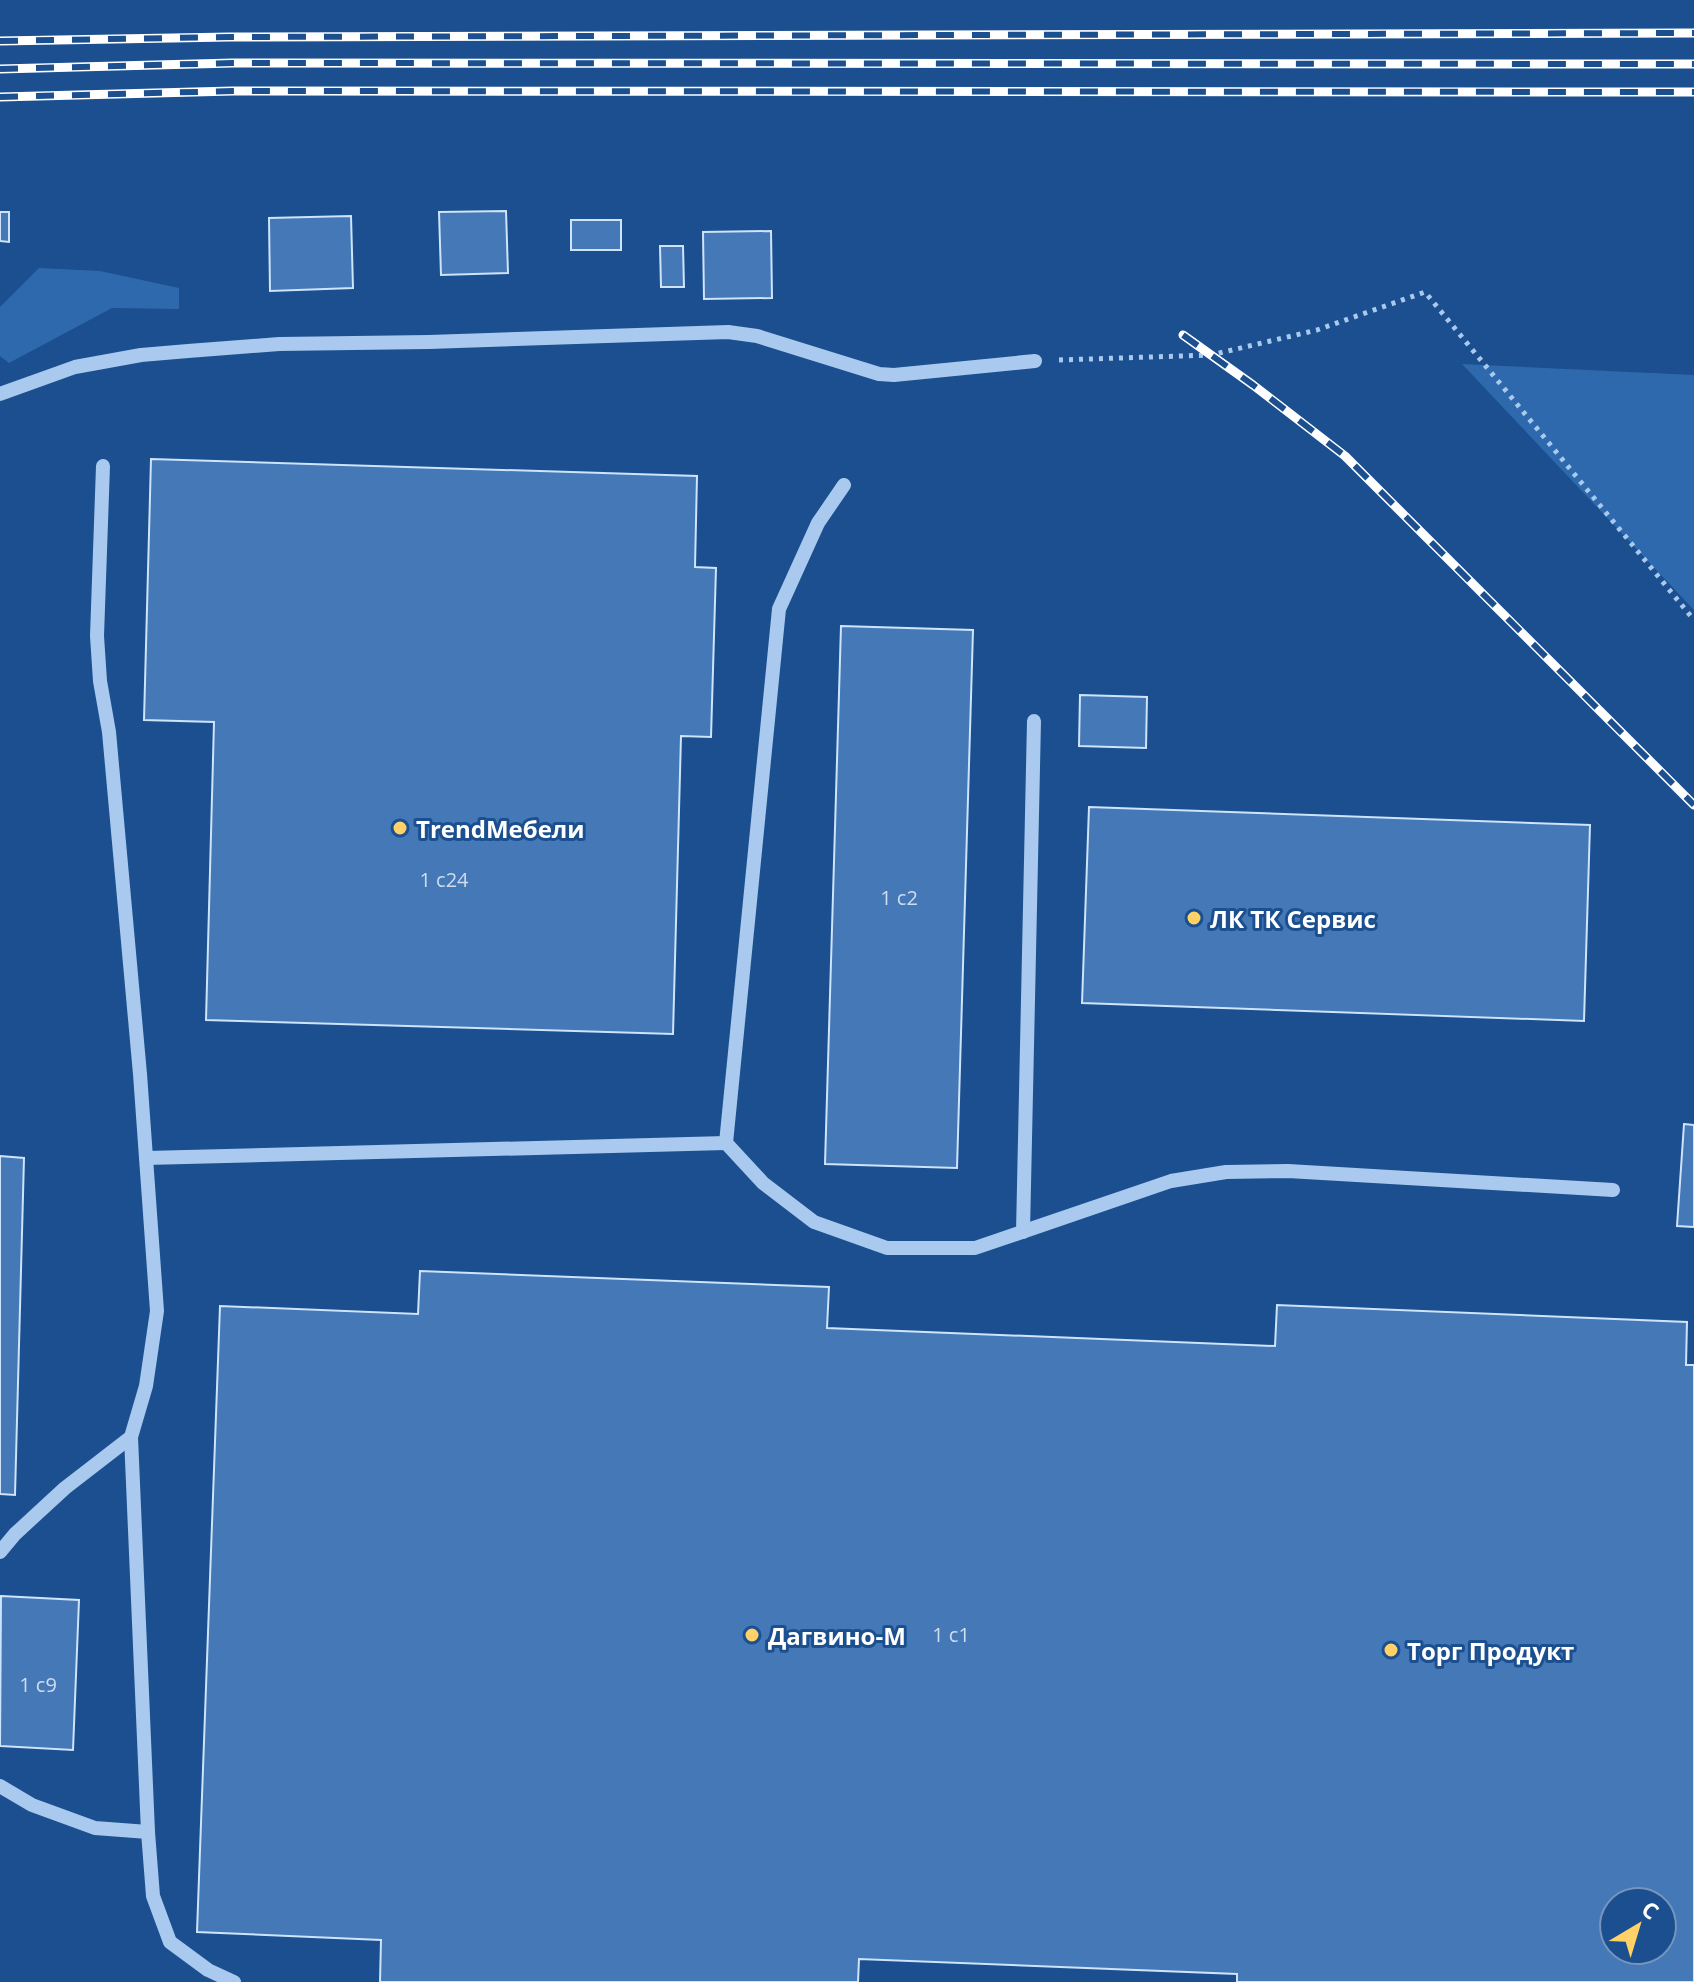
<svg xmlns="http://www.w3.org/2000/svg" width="1694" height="1982" viewBox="0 0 1694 1982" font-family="'Open Sans',sans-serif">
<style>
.green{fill:#2e69ad}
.building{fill:#4478b7;stroke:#cfe3fa;stroke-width:2;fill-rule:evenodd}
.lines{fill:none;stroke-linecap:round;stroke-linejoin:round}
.path{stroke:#a9c9ee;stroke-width:5;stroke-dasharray:4 6;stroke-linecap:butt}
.minor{stroke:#a9c9ee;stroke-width:14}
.rail-casing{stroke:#fff;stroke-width:9}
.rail{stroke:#1b4f8f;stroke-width:6;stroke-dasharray:18;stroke-linecap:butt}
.poi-dot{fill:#ffd166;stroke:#1b4f8f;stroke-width:3}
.labels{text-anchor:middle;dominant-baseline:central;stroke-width:6;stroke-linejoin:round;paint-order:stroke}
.number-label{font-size:20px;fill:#d0dded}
.poi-label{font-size:24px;font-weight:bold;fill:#fff;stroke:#1b4f8f;text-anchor:start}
</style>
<rect width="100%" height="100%" fill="#1b4f8f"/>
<!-- green -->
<g class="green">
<polygon points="39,268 100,271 179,288 179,309 112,308 9,363 0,356 0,307"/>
<polygon points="1462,364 1694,375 1694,610"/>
</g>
<!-- building -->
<g class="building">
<polygon points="506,211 508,273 441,275 439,212"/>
<polygon points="0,212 9,212 9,242 0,241"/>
<polygon points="351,216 353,288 270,291 269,218"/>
<rect x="571" y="220" width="50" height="30"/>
<polygon points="771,231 772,298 704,299 703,232"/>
<polygon points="660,246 683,246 684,287 661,287"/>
<polygon points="151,459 697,476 695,567 716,568 711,737 681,736 673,1034 206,1020 214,722 144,720"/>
<polygon points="841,626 973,630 957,1168 825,1164"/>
<polygon points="1080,695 1147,697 1146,748 1079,746"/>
<polygon points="1089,807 1590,825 1584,1021 1082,1003"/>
<polygon points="1684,1124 1694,1125 1694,1227 1677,1226"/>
<polygon points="0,1156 24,1158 15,1495 0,1494"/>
<path d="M 420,1271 L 829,1287 L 827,1328 L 1275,1346 L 1277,1305 L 1687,1322 L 1686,1365 L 1694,1365 L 1694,1982 L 1237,1982 L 1237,1974 L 859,1959 L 858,1982 L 380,1982 L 381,1940 L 197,1932 L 220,1306 L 418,1314 ZM 1614,1902 L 1662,1902 L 1662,1950 L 1614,1950 Z"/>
<polygon points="1,1596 79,1600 73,1750 0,1746"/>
</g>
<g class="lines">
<!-- path -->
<polyline class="path" points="1059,360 1211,355 1317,330 1425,292 1694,620"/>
<!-- minor -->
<g class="minor">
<polyline points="0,394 75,367 141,355 188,351 279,344 429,342 728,332 757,336 879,374 894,375 1035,361"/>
<polyline points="844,485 818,523 779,609 726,1143 763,1183 814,1222 887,1248 975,1248 1171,1181 1226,1172 1288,1171 1613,1190"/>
<polyline points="146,1158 726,1143"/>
<polyline points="1023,1232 1034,721"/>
<polyline points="131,1437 148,1832 153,1896 170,1942 208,1970 234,1982"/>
<polyline points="0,1552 15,1534 65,1488 131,1437 146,1386 157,1311 140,1074 109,732 100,681 97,636 103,466"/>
<polyline points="0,1786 32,1805 95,1828 148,1832"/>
</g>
<!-- rail casing -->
<g class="rail-casing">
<g id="rail">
<polyline points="0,41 230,37 1694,33"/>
<polyline points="0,69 233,63 1694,64"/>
<polyline points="0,97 233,91 1694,92"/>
<polyline points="1183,335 1253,385 1345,456 1694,805"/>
</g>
</g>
<!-- rail -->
<use href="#rail" class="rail"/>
</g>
<!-- markers -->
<g class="poi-dot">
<circle cx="400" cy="828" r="8"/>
<circle cx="1194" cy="918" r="8"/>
<circle cx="752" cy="1635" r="8"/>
<circle cx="1391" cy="1650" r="8"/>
</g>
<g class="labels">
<!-- number labels -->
<g class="number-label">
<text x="444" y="879">1 с24</text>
<text x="899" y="897">1 с2</text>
<text x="951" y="1634">1 с1</text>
<text x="38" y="1684">1 с9</text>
</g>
<!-- poi labels -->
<g class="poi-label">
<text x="416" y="828">TrendМебели</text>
<text x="1210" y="918">ЛК ТК Сервис</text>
<text x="768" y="1635">Дагвино-М</text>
<text x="1407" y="1650">Торг Продукт</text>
</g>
</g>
<!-- north arrow -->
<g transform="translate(1638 1926) rotate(38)"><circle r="38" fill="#1b4f8f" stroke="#7695bc" stroke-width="2"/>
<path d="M0-6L14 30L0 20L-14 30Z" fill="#ffd166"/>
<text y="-12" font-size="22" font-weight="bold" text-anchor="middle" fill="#ffffff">С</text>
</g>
</svg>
